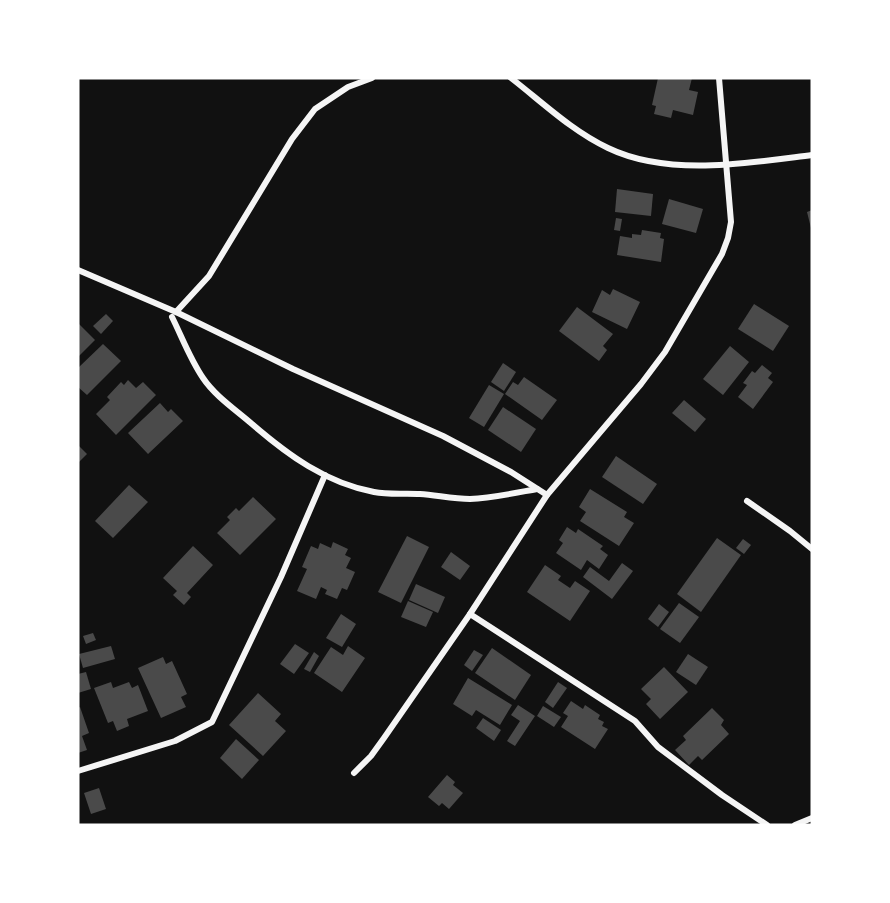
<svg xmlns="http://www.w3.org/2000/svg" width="890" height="903" viewBox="0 0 890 903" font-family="Signika,sans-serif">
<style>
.building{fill:#4a4a4a}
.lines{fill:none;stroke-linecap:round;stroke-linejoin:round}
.minor{stroke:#f5f5f5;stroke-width:6}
</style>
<rect width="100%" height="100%" fill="#111"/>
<!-- building -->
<g class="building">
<polygon points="658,78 692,78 689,90 698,92 693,115 673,110 671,118 654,114 656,106 652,105"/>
<polygon points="617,189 653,194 651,216 615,212"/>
<polygon points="669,199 703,209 696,233 662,224"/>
<polygon points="812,210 812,228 811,228 807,212"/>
<polygon points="616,218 622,219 620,231 614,230"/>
<polygon points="642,230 661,233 660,238 664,239 661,262 617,255 620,236 632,238 632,234 641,235"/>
<polygon points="613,289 640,302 627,329 592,312 602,290 610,295"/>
<polygon points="754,304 789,326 773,351 738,329"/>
<polygon points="577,307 613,334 603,346 607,350 599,361 559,331"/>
<polygon points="106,314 113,321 101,334 93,326"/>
<polygon points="78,323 95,340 78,357"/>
<polygon points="103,344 121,361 87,395 78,387 78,368"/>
<polygon points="730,346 749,362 723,395 703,379"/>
<polygon points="503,363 516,372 504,391 491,382"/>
<polygon points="762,365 772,373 768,378 773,382 753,409 738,397 747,385 743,383 752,371 755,373"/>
<polygon points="524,377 557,400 542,420 505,394 513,382 518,385"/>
<polygon points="128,380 136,388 143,382 156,395 116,435 96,414 110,400 107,397 121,382 124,385"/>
<polygon points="489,385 504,394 484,427 469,418"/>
<polygon points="684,400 706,419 695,432 672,413"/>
<polygon points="160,403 168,412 171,409 183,421 148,454 128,433"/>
<polygon points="503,407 536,429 521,452 488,430"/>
<polygon points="78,445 87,454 78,463"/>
<polygon points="616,456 657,484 643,504 602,477"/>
<polygon points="129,485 148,502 113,538 95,521"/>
<polygon points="590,489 627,512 624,517 634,523 619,546 580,521 586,512 579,507"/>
<polygon points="253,497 276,519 240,555 217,533 230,520 227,517 236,508 239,511"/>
<polygon points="567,527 576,533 578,529 603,546 600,549 608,555 599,569 587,560 581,570 556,553 563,543 559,540"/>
<polygon points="407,536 429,547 401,603 378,592"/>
<polygon points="717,538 741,555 701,612 677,594"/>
<polygon points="743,539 751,545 744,554 736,548"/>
<polygon points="333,542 348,549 345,555 351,558 346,568 355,572 347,590 342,588 337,599 325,594 327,590 321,587 316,599 297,591 307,569 302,567 311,546 318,549 320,543 331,548"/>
<polygon points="193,546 213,565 187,593 191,597 184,605 173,595 177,591 163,578"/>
<polygon points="451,552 470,566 460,580 441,567"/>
<polygon points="622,563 633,571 612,599 583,577 590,567 609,581"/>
<polygon points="545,565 561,576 558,580 570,588 575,581 590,591 570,621 527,592"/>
<polygon points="416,584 445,597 438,613 409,600"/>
<polygon points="408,601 433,612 426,627 401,617"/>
<polygon points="679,603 699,617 680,643 660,629"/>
<polygon points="659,604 669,612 658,627 648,619"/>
<polygon points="341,614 356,624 342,647 326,638"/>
<polygon points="93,633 96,640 86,644 83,636"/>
<polygon points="295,644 309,653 294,674 280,664"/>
<polygon points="111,646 115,659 83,668 79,654"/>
<polygon points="348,646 365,658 342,692 314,673 331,647 343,655"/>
<polygon points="492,648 531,675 515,700 475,673"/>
<polygon points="474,650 483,655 472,671 464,665"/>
<polygon points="314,652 319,656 310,672 304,669"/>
<polygon points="688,654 708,667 696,685 676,672"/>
<polygon points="163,657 166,664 172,661 187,694 181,697 186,707 161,718 138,668"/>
<polygon points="664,667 688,692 660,719 646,704 651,699 641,689"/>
<polygon points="86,672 91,689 78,693 78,674"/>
<polygon points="468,678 512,705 500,725 476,710 472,716 453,704"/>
<polygon points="111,682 113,688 129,682 132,688 138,685 148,711 127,719 129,726 117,731 113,721 108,723 94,688"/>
<polygon points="558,682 567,688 553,708 545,702"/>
<polygon points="258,693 281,714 275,721 286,731 263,756 229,725"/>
<polygon points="571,701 583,709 585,705 600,715 598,719 604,722 602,726 608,729 595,749 561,727 568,716 563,713"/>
<polygon points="518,705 535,716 515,746 507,741 520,721 511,715"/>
<polygon points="543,706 561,717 554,727 537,716"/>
<polygon points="80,707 89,733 82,736 87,750 78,753 78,708"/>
<polygon points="712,708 724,720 721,725 729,734 702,760 698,756 689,765 675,750 686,740 683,736"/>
<polygon points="483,718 501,730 494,741 476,728"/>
<polygon points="236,739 259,760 242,779 220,758"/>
<polygon points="447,775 455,782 453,785 463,793 449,809 442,803 439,806 428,797"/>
<polygon points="99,788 106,809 91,814 84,793"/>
</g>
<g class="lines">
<!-- minor -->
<g class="minor">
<path d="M 511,78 C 542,102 572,131 608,148 C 668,177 748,163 812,155"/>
<polyline points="78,270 176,312 293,369 443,436 511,472 547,495"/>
<polyline points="176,312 209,276 292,139 315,109 348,87 372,78"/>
<path d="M 172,317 C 182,337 190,359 203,378 C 215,396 236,410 252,424 C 288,455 326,483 374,492 C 389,495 405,493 420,494 C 436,495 453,499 470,499 C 492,498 515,493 537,489"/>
<polyline points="747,501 790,531 812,549"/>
<polyline points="470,614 635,721 658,747 722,795 767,825"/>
<polyline points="78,771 175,741 212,722 281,577 325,475"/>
<polyline points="354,773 371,756 384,738 470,614 547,495 641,384 665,352 722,254 728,238 731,222 719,78"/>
<polyline points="795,825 812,818"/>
</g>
</g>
<!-- border -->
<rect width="890" height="903" fill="none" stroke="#ffffff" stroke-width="159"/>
</svg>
